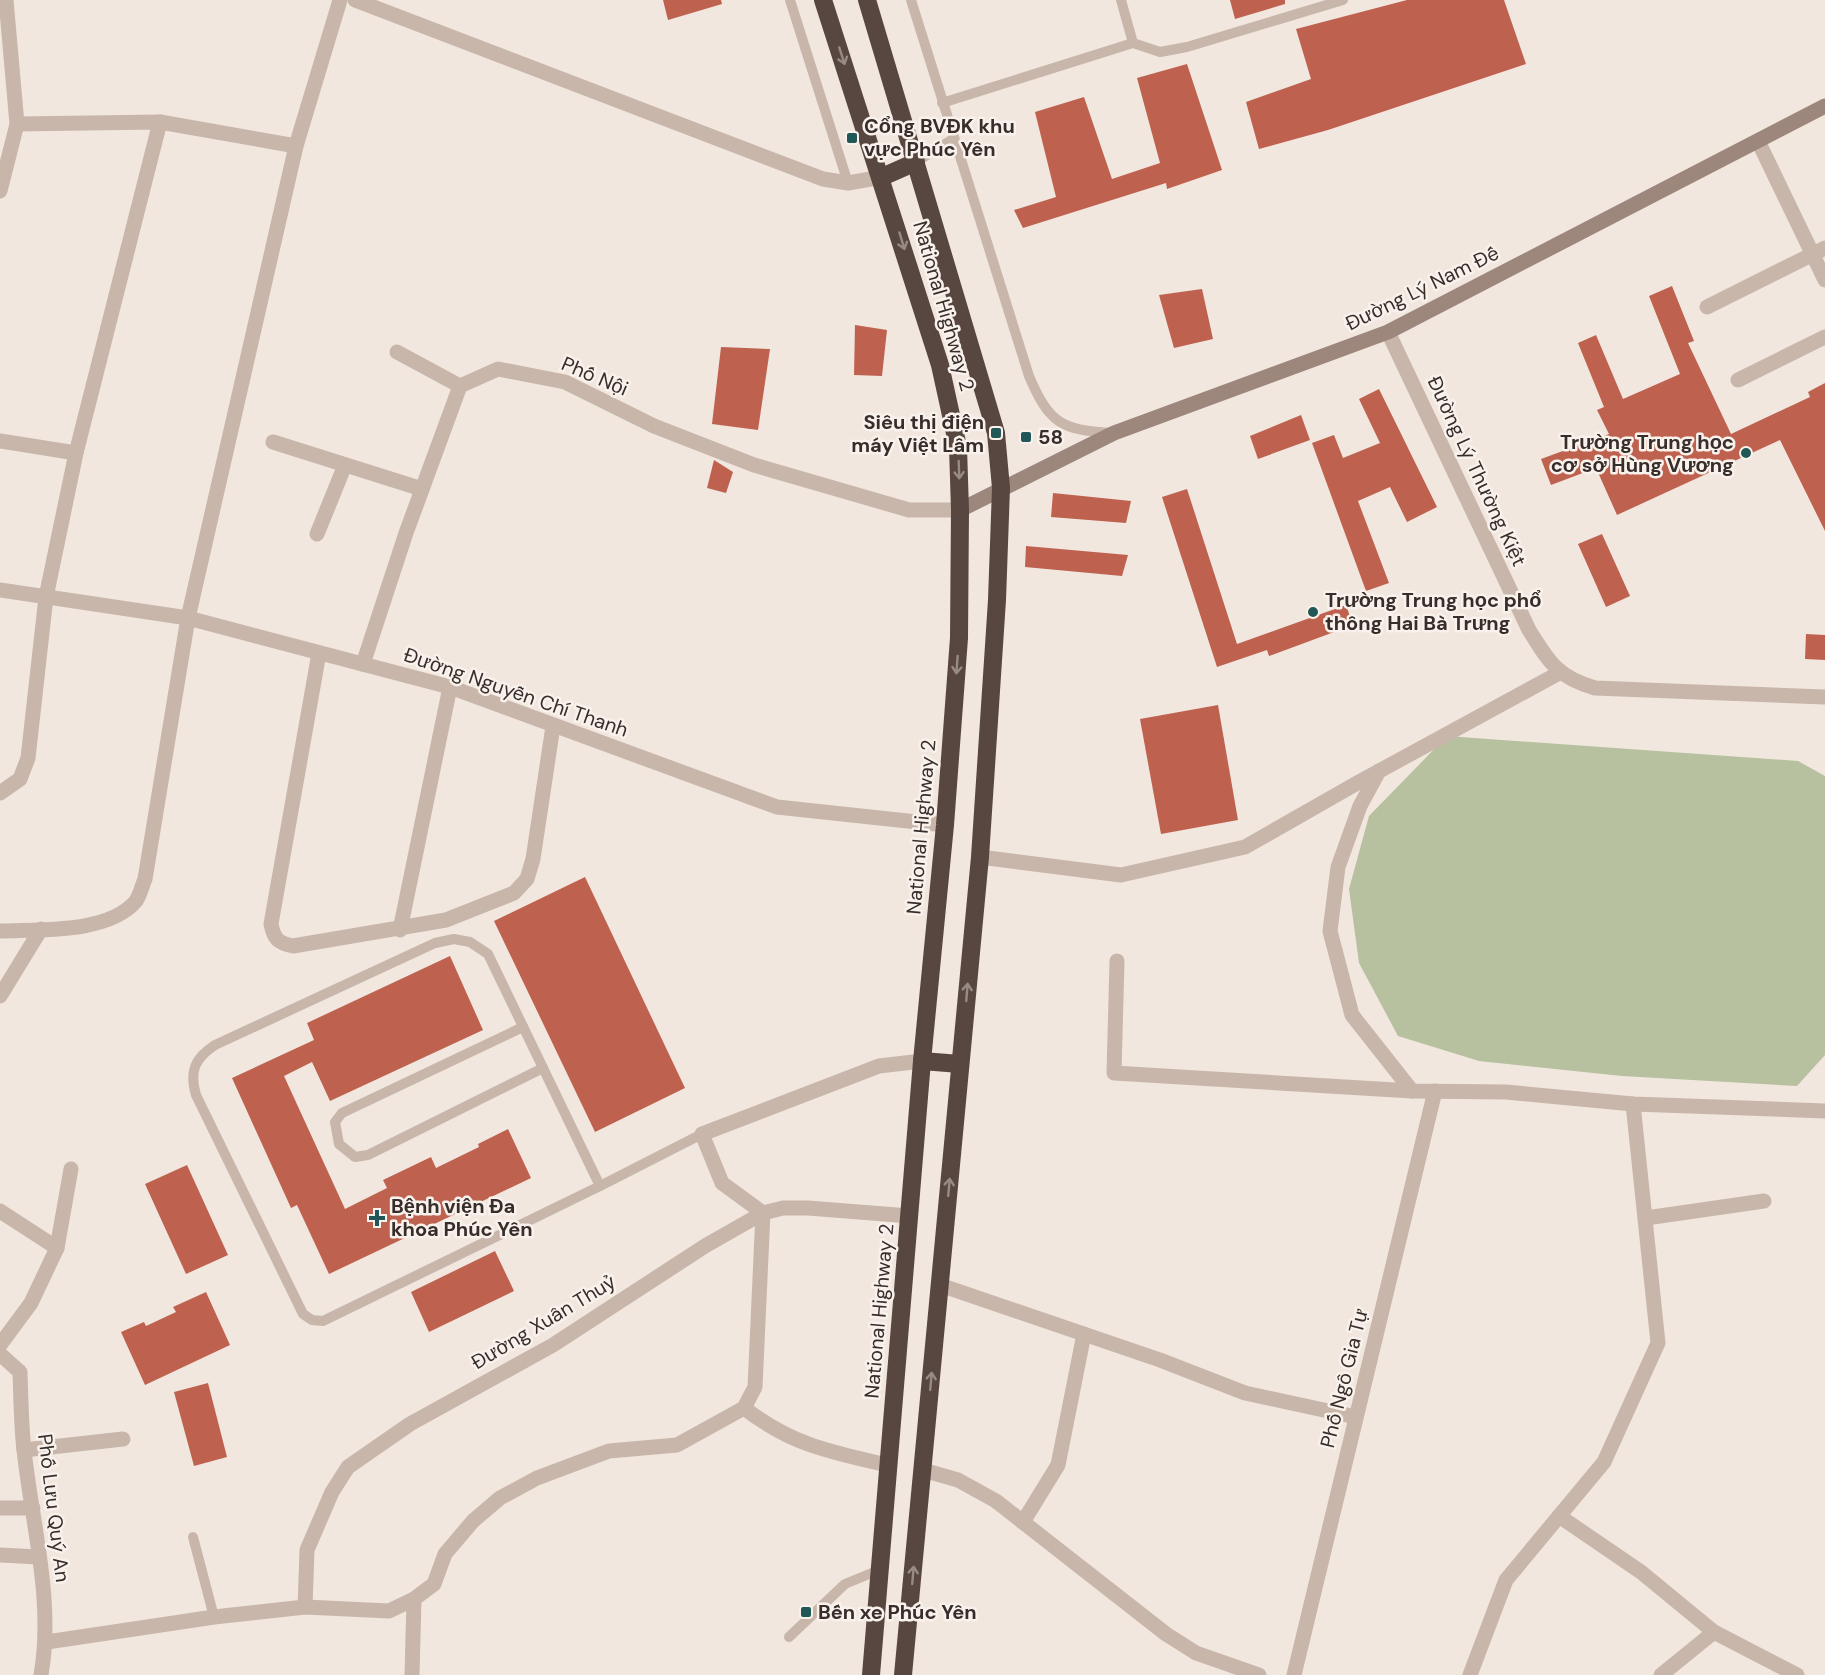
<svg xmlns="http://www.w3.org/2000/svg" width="1825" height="1675" viewBox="0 0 1825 1675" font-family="'DM Sans',sans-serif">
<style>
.green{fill:#b7c09f}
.building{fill:#bf614f}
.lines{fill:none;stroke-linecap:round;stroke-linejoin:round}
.lane{stroke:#c9b6ab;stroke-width:10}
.street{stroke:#c9b6ab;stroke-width:15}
.secondary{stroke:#9d867c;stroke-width:15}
.highway{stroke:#584741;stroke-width:18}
.oneway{stroke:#988b85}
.poi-dot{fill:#215756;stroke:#f9f1eb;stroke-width:2}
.labels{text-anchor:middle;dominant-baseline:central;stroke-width:5;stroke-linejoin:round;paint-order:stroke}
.poi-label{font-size:20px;font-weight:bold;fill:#372d2a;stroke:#f9f1eb;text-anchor:start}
.street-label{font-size:20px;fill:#372d2a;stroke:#f9f1eb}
</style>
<rect width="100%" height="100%" fill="#f1e7df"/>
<!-- green -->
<polygon class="green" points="1447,736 1798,761 1825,776 1825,1055 1797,1086 1622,1076 1479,1061 1398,1036 1359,963 1349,889 1369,816"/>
<!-- building -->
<g class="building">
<polygon points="663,0 721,0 722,4 668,20"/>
<polygon points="1230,0 1285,0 1285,4 1235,19"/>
<polygon points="1407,0 1504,0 1526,64 1328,130 1259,149 1246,102 1311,79 1296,29"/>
<polygon points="1187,64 1222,170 1167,189 1166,183 1023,228 1014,210 1056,197 1035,112 1084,97 1112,179 1160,163 1137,78"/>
<polygon points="1672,286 1694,341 1688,343 1731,434 1810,397 1808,392 1825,383 1825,531 1780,440 1617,515 1596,468 1551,485 1541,459 1609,434 1597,410 1604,407 1578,343 1596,335 1623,399 1680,374 1649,296"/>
<polygon points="1202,289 1213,339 1174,348 1159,295"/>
<polygon points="855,325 887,330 882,376 854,375"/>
<polygon points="721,347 770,349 758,430 712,424"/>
<polygon points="1379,389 1437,507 1407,522 1390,487 1358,501 1389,583 1366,591 1312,443 1334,435 1343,458 1380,443 1359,399"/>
<polygon points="1301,415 1310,440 1258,459 1250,436"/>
<polygon points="714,460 733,472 726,493 707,488"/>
<polygon points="1187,489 1237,644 1346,605 1353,625 1269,656 1267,650 1217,667 1162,497"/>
<polygon points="1053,493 1131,501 1126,523 1051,517"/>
<polygon points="1602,534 1630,596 1606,607 1578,544"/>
<polygon points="1026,546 1128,555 1122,576 1025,567"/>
<polygon points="1806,634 1825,635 1825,660 1805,659"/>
<polygon points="1218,705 1238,820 1161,834 1140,719"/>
<polygon points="585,877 685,1088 595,1132 494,921"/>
<polygon points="450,956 483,1030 330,1101 312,1062 284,1076 345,1209 387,1188 383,1180 431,1157 436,1168 479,1147 478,1144 508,1129 531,1178 329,1274 297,1205 291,1208 232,1078 314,1040 307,1023"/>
<polygon points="187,1165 228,1255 186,1274 145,1184"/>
<polygon points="495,1251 514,1291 429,1332 411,1292"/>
<polygon points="206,1292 230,1345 145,1385 121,1332 144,1322 146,1326 176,1312 173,1307"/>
<polygon points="208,1383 227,1457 194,1466 174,1392"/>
</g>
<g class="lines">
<!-- lane -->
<g class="lane">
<polyline points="790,0 848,183"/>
<path d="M 911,0 L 1029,376 C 1049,423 1061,430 1111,433"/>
<polyline points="1121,0 1133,43"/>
<polyline points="942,103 1133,43 1160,52 1187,47 1343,0"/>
<polyline points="916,162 953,139"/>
<path d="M 454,939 L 470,942 L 488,954 L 600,1186 L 323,1321 L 312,1320 L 303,1314 L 196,1095 C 189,1071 195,1058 215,1045 L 435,943 Z"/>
<polyline points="523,1027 342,1113 335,1122 339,1144 355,1157 368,1155 543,1068"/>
<polyline points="600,1186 702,1134"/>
<polyline points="193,1537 214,1617"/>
<polyline points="789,1637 845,1584 879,1570"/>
</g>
<!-- street -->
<g class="street">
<polyline points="355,0 823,179 848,183 882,177"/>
<polyline points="17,124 160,122 296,146"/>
<polyline points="1758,141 1825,280"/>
<polyline points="0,191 17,124 6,0"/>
<polyline points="1707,307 1825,248"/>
<path d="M 1388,332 L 1529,630 C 1549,662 1557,677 1595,688 L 1825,697"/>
<polyline points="397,352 460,386"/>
<polyline points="1738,380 1825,337"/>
<polyline points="0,441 76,453"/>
<polyline points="273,442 422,489"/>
<polyline points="317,534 345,465"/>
<polyline points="0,590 188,618 450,687 777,807 945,825"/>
<path d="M 319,653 L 271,924 C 274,939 278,943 293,946 L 446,920 L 514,893 L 527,879 L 533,859 L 553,726"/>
<polyline points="363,664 406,533 460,386 498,369 565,382 654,426 754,465 909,510 960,510"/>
<polyline points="1379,771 1360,806 1338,867 1330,931 1352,1015 1412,1091"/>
<polyline points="0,793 20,779 28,758 46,597 76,453 160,122"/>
<polyline points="980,857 1121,875 1245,847 1359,782 1561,672"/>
<polyline points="400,930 450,687"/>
<path d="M 0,931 C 39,929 108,934 136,901 C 140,895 142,886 145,879 L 188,618 L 296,146 L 340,0"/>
<polyline points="1117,961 1114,1073 1412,1091 1506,1092 1633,1104 1825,1111"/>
<polyline points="0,996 41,929"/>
<polyline points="0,1211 57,1248"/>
<polyline points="1646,1218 1764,1201"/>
<polyline points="940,1285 1160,1360 1245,1393 1356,1417"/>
<polyline points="0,1345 31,1303 57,1248 71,1169"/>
<path d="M 0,1354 L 20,1372 C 21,1398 21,1424 24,1450 C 32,1525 54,1600 41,1675"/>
<polyline points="744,1408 755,1387 763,1213 722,1183 702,1134 879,1066 922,1061"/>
<polyline points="24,1450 123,1439"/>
<polyline points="923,1470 958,1480 996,1501 1166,1634 1196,1653 1259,1675"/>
<polyline points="0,1508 33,1508"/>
<polyline points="1559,1516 1641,1572 1714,1632 1797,1675"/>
<polyline points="1023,1522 1058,1465 1084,1334"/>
<polyline points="0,1555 39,1557"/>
<polyline points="305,1607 307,1550 332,1492 348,1467 410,1424 553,1345 705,1246 763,1213 783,1208 808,1208 910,1216"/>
<path d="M 47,1642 L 214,1617 L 305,1607 L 389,1611 L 414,1599 L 434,1584 L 445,1554 L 473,1521 L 500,1498 L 537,1478 L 609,1451 L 677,1445 L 744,1408 C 792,1445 830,1452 887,1465"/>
<polyline points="412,1675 414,1599"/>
<polyline points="1294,1675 1435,1091"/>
<polyline points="1470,1675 1506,1580 1604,1462 1658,1343 1633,1104"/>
<polyline points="1661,1675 1714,1632"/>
</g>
<!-- secondary -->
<polyline class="secondary" points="960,510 1114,433 1388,332 1825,106"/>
<!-- highway -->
<g class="highway">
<polyline points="823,0 940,365 958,447 960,510 959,638 945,825 922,1061 871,1675"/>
<polyline points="867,0 996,433 1001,488 997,600 980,857 903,1675"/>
<polyline points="882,177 916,162"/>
<polyline points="922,1061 960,1064"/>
</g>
</g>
<!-- one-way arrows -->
<defs><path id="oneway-shaft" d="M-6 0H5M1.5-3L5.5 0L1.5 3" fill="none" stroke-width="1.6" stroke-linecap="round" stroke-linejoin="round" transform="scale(1.5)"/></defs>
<g class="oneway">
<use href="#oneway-shaft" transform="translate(842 56) rotate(72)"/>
<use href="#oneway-shaft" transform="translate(902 241) rotate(73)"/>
<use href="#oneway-shaft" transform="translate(959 470) rotate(88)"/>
<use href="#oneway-shaft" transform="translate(957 665) rotate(94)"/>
<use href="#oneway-shaft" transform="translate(967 992) rotate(-85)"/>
<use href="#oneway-shaft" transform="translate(949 1187) rotate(-85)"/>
<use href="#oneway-shaft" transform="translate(931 1381) rotate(-85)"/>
<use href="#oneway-shaft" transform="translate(913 1575) rotate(-85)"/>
</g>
<!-- markers -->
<g class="poi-dot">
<rect x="846" y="132" width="12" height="12" rx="3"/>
<rect x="990" y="427" width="12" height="12" rx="3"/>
<rect x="1020" y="431" width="12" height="12" rx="3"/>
<circle cx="1746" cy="453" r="6"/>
<circle cx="1313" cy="612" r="6"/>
<path d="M374 1209h6v6h6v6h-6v6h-6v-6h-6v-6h6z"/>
<rect x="800" y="1606" width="12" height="12" rx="3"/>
</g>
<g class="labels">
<!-- poi labels -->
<g class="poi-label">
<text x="864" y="126">Cổng BVĐK khu<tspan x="864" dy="23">vực Phúc Yên</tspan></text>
<text x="984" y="422" text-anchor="end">Siêu thị điện<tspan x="984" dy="23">máy Việt Lâm</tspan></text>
<text x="1038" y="437">58</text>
<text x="1734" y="442" text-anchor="end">Trường Trung học<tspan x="1734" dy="23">cơ sở Hùng Vương</tspan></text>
<text x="1325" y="600">Trường Trung học phổ<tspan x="1325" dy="23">thông Hai Bà Trưng</tspan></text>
<text x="391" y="1206">Bệnh viện Đa<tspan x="391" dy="23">khoa Phúc Yên</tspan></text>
<text x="818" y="1612">Bến xe Phúc Yên</text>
</g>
<!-- street labels -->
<g class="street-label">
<text transform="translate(1422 288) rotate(-26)">Đường Lý Nam Đế</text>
<text transform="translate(944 306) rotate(74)">National Highway 2</text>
<text transform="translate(595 376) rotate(23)">Phố Nội</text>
<text transform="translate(1477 471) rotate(65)">Đường Lý Thường Kiệt</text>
<text transform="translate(516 692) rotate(19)">Đường Nguyễn Chí Thanh</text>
<text transform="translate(921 827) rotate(-85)">National Highway 2</text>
<text transform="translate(879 1311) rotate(-85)">National Highway 2</text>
<text transform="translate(543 1322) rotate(-31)">Đường Xuân Thuỷ</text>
<text transform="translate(1344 1378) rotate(-76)">Phố Ngô Gia Tự</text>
<text transform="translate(54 1508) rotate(83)">Phố Lưu Quý An</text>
</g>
</g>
</svg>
